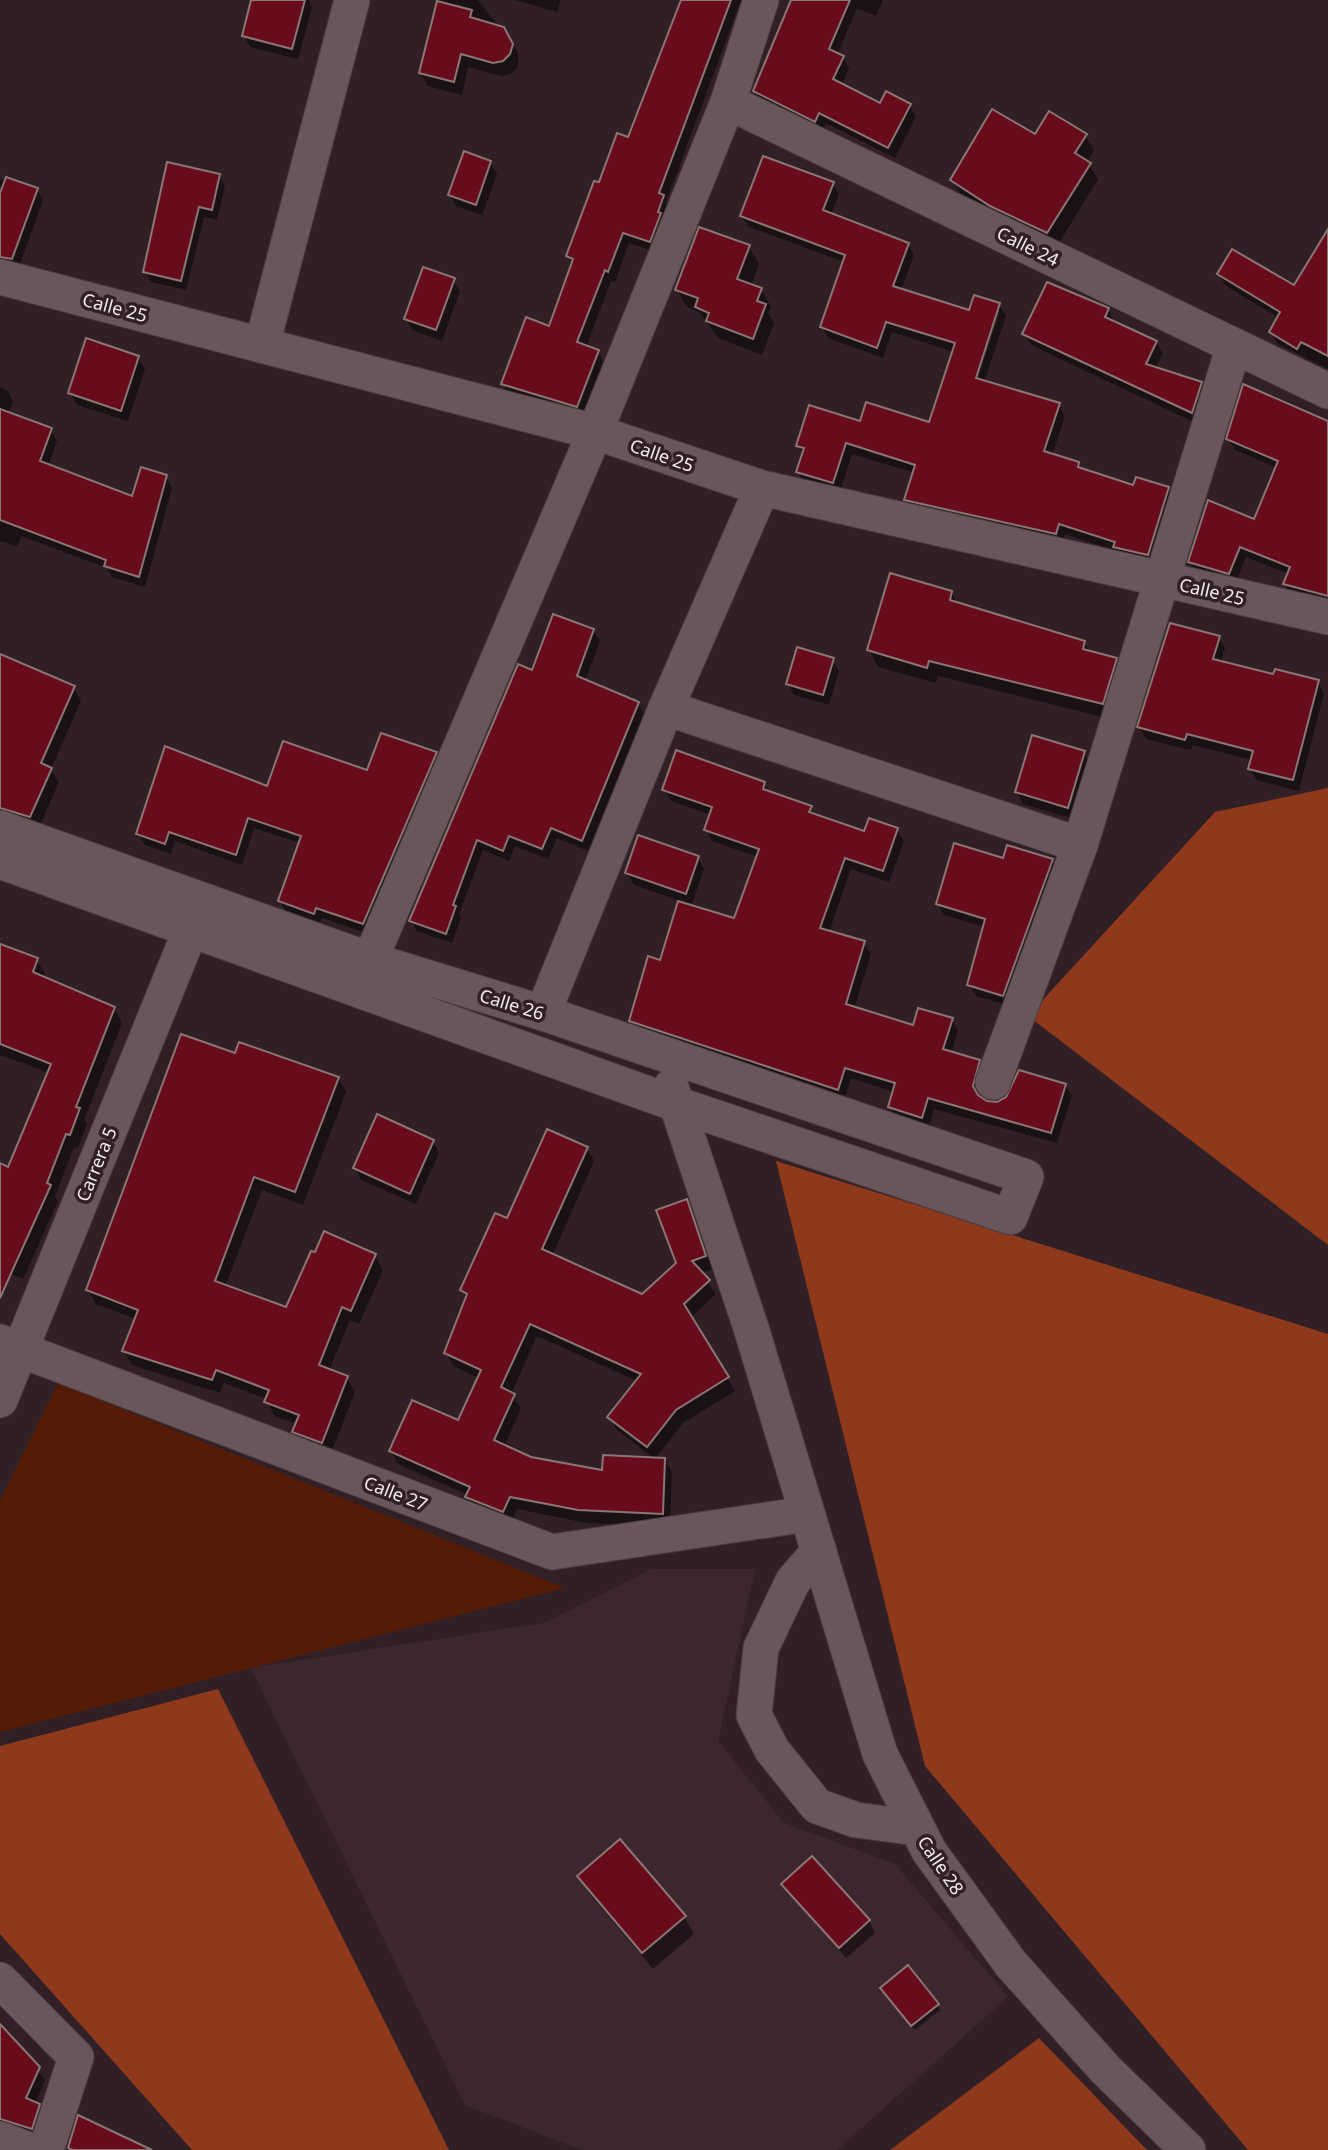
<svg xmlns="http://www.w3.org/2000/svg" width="1328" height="2150" viewBox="0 0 1328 2150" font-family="'Noto Sans',sans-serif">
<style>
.built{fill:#3d272e}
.green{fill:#541b07}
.forest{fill:#8e391c}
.shadow{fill:#0007;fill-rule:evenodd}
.building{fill:#680c1b;stroke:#8b7676;stroke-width:2}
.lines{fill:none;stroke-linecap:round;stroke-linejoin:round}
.minor-casing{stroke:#483b3f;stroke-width:37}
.minor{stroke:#69565b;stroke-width:35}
.labels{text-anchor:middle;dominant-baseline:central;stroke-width:7;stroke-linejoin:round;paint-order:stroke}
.street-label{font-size:18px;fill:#f4e9ec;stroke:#302025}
</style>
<rect width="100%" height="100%" fill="#302025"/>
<!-- built -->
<polygon class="built" points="652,1569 755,1569 718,1741 784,1823 895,1864 1008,1997 837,2150 583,2150 465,2105 251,1668 544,1623"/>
<!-- green -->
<polygon class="green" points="58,1383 565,1588 0,1732 0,1501"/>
<!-- forest -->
<g class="forest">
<polygon points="1328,788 1328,1245 1028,1016 1215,812"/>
<polygon points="776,1161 1328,1334 1328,2150 1248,2150 925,1766"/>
<polygon points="218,1689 449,2150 192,2150 0,1934 0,1746"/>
<polygon points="1039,2038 1147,2150 890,2150"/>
</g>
<!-- shadow -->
<g class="shadow">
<polygon points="253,0 309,0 312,8 298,59 250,47 244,35"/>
<polygon points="439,0 478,0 517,50 519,59 517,68 510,74 502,76 468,67 462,95 428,86 420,73"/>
<polygon points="515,0 561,0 557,12"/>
<polygon points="683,0 741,0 666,202 669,208 656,252 629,243 615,282 611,281 586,347 597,351 604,362 584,417 509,395 503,384 550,328 573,265 568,256 600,185 629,139"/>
<polygon points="793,0 883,0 876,16 857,8 837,55 843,57 849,68 842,85 881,105 910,106 916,117 895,158 826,123 822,132 761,103 755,91"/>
<polygon points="1085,135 1094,150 1087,162 1098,179 1056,248 961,195 952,180 1035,136"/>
<polygon points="490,163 497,174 482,215 456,206 450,195"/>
<polygon points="219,176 225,186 217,220 204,217 186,290 151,282 145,272"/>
<polygon points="0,179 37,190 43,200 20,264 0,257"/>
<path d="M 832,183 L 839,194 L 831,215 L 908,244 L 914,255 L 901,291 L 970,313 L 999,305 L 1006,316 L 984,382 L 1059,405 L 1065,416 L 1052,456 L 1078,464 L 1082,470 L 1134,487 L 1168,489 L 1175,500 L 1154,566 L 1121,558 L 1117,551 L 1065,534 L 1062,545 L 912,511 L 906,500 L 915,473 L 852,454 L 839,494 L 804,483 L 798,471 L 803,455 L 798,445 L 861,423 L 931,424 L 954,352 L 892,332 L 883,358 L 828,338 L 822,327 L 844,262 L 749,227 L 742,216 ZM 996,311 L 1000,311 L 975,387 L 972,386 Z"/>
<polygon points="1328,233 1328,369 1278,344 1271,332 1279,318 1226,286 1219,274 1295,288"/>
<polygon points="749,247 759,264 751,286 761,289 771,307 768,313 774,323 762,355 718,338 699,312 687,307 677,290"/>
<polygon points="453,280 460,291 442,341 412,330 406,318"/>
<polygon points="1108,309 1114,323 1156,342 1163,353 1155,369 1201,384 1207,395 1198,424 1031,345 1024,334"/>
<polygon points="138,357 145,369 128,421 77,405 70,393"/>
<polygon points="0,387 7,390 13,401 8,414 51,430 57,441 48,466 133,498 166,477 172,488 145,587 112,577 107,568 21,536 17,547 0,541"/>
<polygon points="1328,422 1328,603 1291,595 1285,584 1289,574 1246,557 1235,584 1197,573 1190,562 1255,521 1277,468 1235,450 1228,439"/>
<polygon points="951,593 958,604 1084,642 1089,651 1116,659 1125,675 1111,719 938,676 936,683 878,667 869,650"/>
<polygon points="593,630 600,641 585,681 638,703 644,714 588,851 557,838 548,859 515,846 509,861 483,850 459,914 461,918 452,943 417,931 411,921 533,673"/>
<polygon points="1218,637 1225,648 1221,663 1274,676 1318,682 1324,693 1299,791 1256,780 1250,769 1252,760 1193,745 1191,750 1146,739 1139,727"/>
<polygon points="0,656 74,688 81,701 51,769 59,782 38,830 0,824"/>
<polygon points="832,660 839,671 829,705 794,695 788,684"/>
<polygon points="1084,753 1090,764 1074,819 1023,804 1017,792"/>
<polygon points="436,754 442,764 369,934 322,918 320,923 286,912 280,901 300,843 254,828 242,865 175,841 171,854 145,845 138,834 268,788 369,772"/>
<polygon points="764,784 769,793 810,808 815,816 865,834 897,830 904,841 889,882 851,869 829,932 864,943 871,954 854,1009 914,1027 952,1020 958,1031 951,1053 979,1061 985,1073 979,1098 986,1103 997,1103 1065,1085 1072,1096 1057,1143 934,1109 929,1128 896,1118 890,1107 894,1092 851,1078 844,1101 637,1032 631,1021 661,962 680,901 634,885 627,873 698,858 704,869 691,907 735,921 758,857 712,841 706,830 711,815 671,801 664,789"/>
<polygon points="1004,860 1052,861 1059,872 1010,1006 976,996 969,985 984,927 944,915 938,904"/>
<polygon points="0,946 37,960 45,974 43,978 114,1008 122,1023 84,1120 87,1124 78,1148 74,1147 55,1196 58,1201 23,1279 0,1269 0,1165 9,1169 49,1073 0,1055"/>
<polygon points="236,1056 338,1078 346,1092 303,1205 262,1190 225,1287 287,1309 375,1256 383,1270 359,1324 350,1320 329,1371 347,1378 355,1392 330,1456 302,1445 294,1431 297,1424 274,1416 267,1399 224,1383 220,1393 132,1365 124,1351 136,1319 96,1304 88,1290"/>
<polygon points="433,1141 439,1153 416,1204 361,1180 355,1168"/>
<polygon points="587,1148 594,1161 552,1256 642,1296 678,1264 686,1201 712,1269 701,1273 716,1294 691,1317 735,1391 683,1423 655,1459 617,1430 609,1417 637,1381 537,1336 511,1394 521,1408 504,1447 531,1459 604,1473 664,1459 672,1472 670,1526 586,1523 517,1509 510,1524 474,1510 468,1495 398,1464 391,1451 459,1423 479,1378 453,1366 446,1353 467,1300 462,1290 508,1221"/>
<polygon points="579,1876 684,1917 694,1934 653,1969 589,1893"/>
<polygon points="783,1884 869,1921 875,1933 846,1958"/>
<polygon points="885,1993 937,2005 940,2010 915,2030"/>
<polygon points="0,2026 45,2080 35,2104 45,2117 31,2137 39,2111 36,2111 28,2136 0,2131"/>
</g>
<!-- building -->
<g class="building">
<polygon points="251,0 305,0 292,49 242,36"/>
<polygon points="681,0 731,0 659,193 664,195 658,212 661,213 650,242 623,233 608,272 605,270 577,342 599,350 577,407 501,384 526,317 549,326 573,259 566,256 594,181 599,182 617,133 628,137"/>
<polygon points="791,0 850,0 829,49 844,56 833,79 880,103 886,91 911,104 888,148 819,113 815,122 753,91"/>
<polygon points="437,1 472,10 470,17 504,27 513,44 510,54 503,61 493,63 461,54 454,82 419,73"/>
<polygon points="992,109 1035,134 1049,111 1087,134 1075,153 1091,163 1047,233 990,206 950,180"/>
<polygon points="464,151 491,161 476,205 448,195"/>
<polygon points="763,156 834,182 823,210 909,243 893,286 969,310 974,295 1000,303 976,378 1060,403 1044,451 1079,462 1078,467 1133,485 1136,477 1169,487 1148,555 1113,547 1115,542 1059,524 1056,534 904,500 915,465 846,443 833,483 796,472 804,448 796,446 809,405 860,421 866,402 929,422 955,343 886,322 877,348 820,327 845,255 740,216"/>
<polygon points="167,162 220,174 212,210 199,207 181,281 143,272"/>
<polygon points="6,177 38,188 12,259 0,257 0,193"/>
<polygon points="699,227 750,245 737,279 762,288 757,301 766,304 753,339 706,321 709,313 695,307 698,298 675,290"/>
<polygon points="1328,229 1328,356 1301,342 1297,349 1269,332 1280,312 1217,274 1232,249 1294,285"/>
<polygon points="423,267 455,278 436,330 404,319"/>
<polygon points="1047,282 1109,308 1105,317 1157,341 1146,364 1202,382 1192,413 1022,334"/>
<polygon points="86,338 139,356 121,411 68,393"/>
<polygon points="1243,384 1328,421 1328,596 1283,584 1290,567 1240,547 1229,574 1188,562 1208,500 1254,519 1278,461 1226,439"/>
<polygon points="0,409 52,428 40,461 132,496 141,467 167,475 139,577 104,566 106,560 0,520"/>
<polygon points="890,573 952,591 950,600 1085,641 1083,649 1117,658 1103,704 929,661 927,668 867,650"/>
<polygon points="553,614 594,629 577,676 639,702 582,841 551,828 542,849 509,836 503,851 477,840 453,905 456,906 446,934 409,921 518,664 532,670"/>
<polygon points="1170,623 1220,636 1213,659 1273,674 1275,669 1319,680 1293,780 1248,769 1253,751 1187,734 1185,740 1137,727"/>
<polygon points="797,647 834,658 823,695 786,684"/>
<polygon points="0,654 75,686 41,763 52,768 30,817 0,808"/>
<polygon points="381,733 437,752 363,924 316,908 314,914 278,901 301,836 248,818 236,855 169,832 165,844 136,834 165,746 267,786 283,741 367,770"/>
<polygon points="1032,735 1085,751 1068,808 1015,792"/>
<polygon points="676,750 765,782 763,789 812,806 809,812 864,831 869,818 898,828 883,871 845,858 820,928 865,941 846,1004 913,1025 918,1008 953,1018 943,1049 980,1060 973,1086 978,1095 987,1101 997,1102 1006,1097 1019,1070 1066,1084 1051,1133 928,1098 922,1118 888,1107 895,1083 845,1068 838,1090 629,1021 648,956 660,960 678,901 734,918 759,849 704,830 712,807 662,790"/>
<polygon points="638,835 699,856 686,894 625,873"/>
<polygon points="954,843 1003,858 1007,845 1053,859 1003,996 967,985 985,919 936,904"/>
<polygon points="0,944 38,958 33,972 115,1007 76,1107 80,1108 70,1135 66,1134 47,1183 51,1185 0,1298 0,1163 8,1167 51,1064 0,1044"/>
<polygon points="181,1034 235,1053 239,1042 339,1077 295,1192 254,1177 215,1281 286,1307 311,1251 315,1252 324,1231 376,1254 351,1311 342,1307 319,1365 348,1376 322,1443 292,1432 299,1415 264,1402 269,1390 216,1370 212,1380 122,1351 138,1310 86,1290"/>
<polygon points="377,1114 434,1140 410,1194 353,1168"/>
<polygon points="547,1129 588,1147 542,1249 642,1294 676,1263 656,1210 687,1199 706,1256 692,1261 710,1280 684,1304 729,1377 676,1410 647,1447 607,1417 641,1374 530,1324 501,1387 515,1394 494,1440 531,1457 602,1470 603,1455 665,1458 663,1514 578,1510 510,1497 503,1512 465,1497 470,1487 389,1451 412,1400 458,1420 481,1370 444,1353 467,1294 460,1290 495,1213 507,1218"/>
<polygon points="620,1839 686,1916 642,1953 577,1876"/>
<polygon points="812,1856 870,1920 839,1948 781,1884"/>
<polygon points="908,1965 939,2004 911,2026 880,1988"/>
<polygon points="0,2024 40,2067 26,2098 40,2104 32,2129 0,2119"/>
<polygon points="78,2115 152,2150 73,2150 68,2148"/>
</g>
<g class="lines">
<!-- minor casing -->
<g class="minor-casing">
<g id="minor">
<polyline points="728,102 1328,391"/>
<polyline points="0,277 595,432 762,488 1328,617"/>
<polyline points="262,345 352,0"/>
<polyline points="666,708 1080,845"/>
<polyline points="0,828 370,960 543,1013 1026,1177 1010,1217 676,1104 0,861"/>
<polyline points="370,960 595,432 728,102 761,0"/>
<polyline points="543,1013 666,708 762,488"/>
<polyline points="993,1082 1080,845 1234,346"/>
<polyline points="671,1087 752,1331 880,1754 929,1851 1011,1964 1105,2069 1188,2150"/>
<polyline points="0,1342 552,1552 807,1514"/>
<polyline points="0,1400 191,929"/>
<polyline points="819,1551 793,1581 761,1648 754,1715 772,1750 817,1806 856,1820 917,1828"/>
<polyline points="0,1980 76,2057 46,2150"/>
<polyline points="0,2139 29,2150"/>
</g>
</g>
<!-- minor -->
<use href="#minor" class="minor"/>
</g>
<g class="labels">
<!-- street labels -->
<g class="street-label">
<text transform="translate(1028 246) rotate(26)">Calle 24</text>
<text transform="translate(115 307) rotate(15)">Calle 25</text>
<text transform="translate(662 455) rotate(19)">Calle 25</text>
<text transform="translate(1212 591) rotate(13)">Calle 25</text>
<text transform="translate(512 1004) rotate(17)">Calle 26</text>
<text transform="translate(96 1164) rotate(-68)">Carrera 5</text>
<text transform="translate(396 1493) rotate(21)">Calle 27</text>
<text transform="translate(941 1865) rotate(56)">Calle 28</text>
</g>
</g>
</svg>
